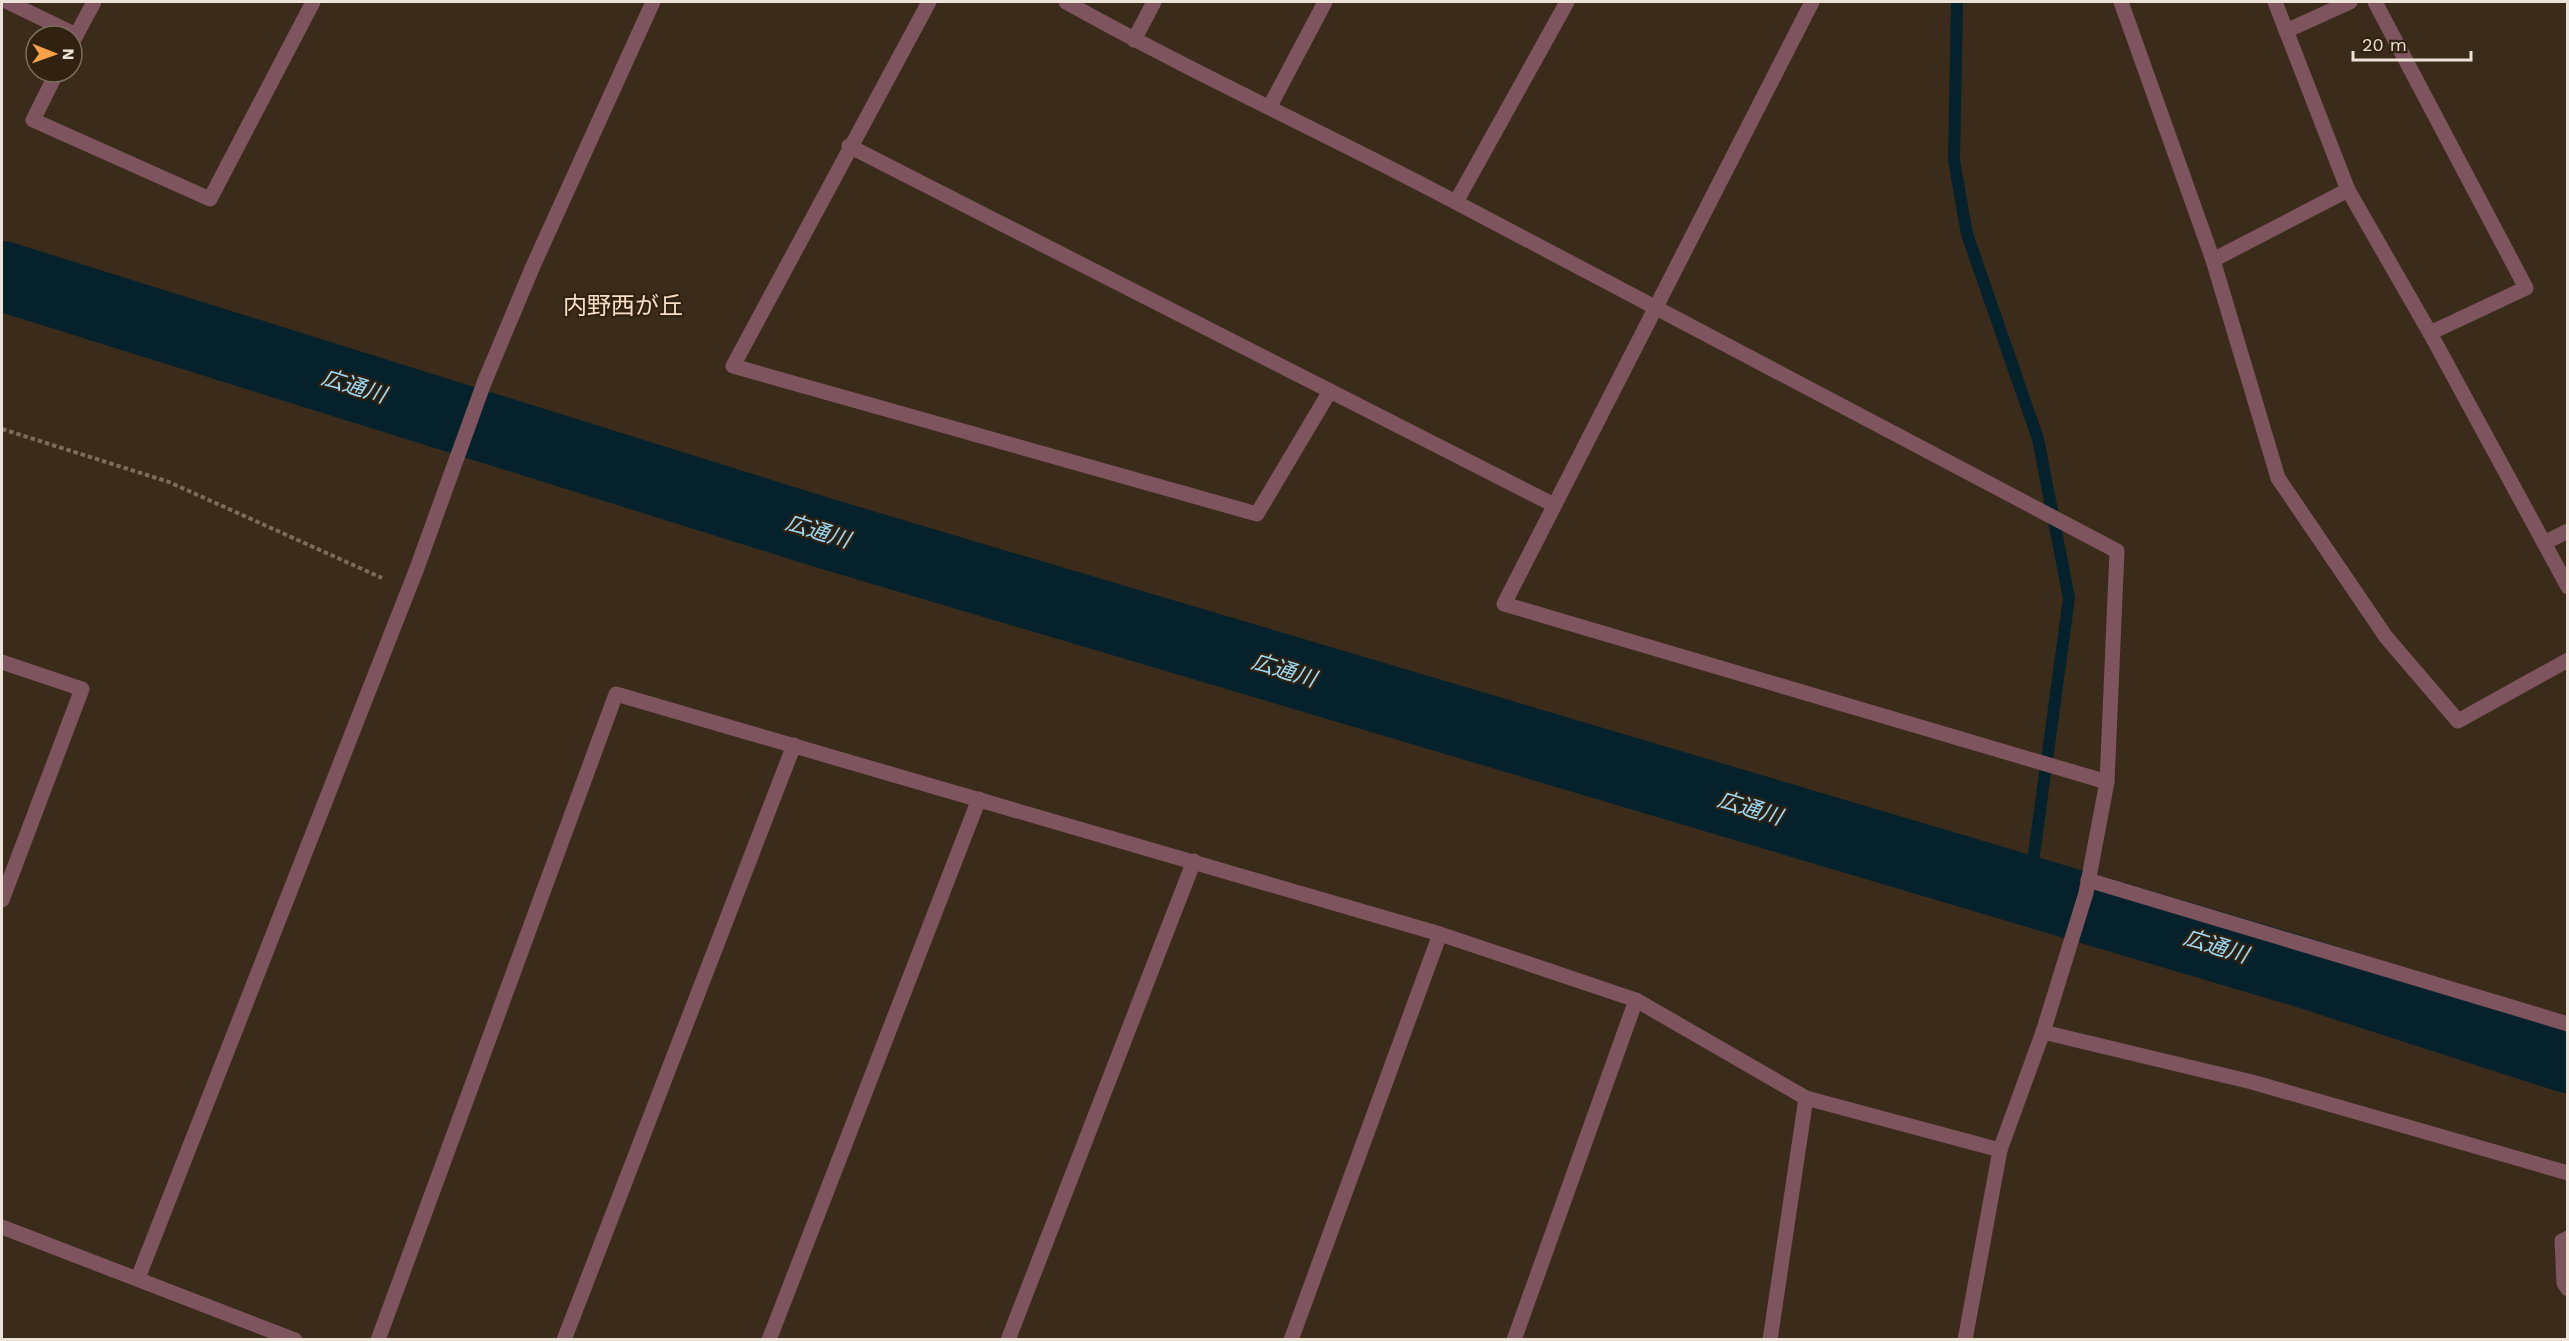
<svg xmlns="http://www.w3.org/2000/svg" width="2569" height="1341" viewBox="0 0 2569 1341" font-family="'Work Sans','Noto Sans JP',sans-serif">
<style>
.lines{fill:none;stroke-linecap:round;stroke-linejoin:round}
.stream{stroke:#04212c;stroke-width:12}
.river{stroke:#04212c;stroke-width:70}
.path{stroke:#7b6c5e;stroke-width:4;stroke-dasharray:4.5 3;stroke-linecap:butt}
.service{stroke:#7e545e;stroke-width:15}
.minor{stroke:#7e545e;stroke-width:15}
.tertiary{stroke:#7e545e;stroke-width:15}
.labels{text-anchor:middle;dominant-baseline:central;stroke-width:4.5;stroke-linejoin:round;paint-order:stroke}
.water-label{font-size:22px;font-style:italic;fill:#9adbf9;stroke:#312110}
.quarter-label{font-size:24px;fill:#f6ddc7;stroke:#312110}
</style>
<rect width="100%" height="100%" fill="#3b2b1a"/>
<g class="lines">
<!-- stream -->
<polyline class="stream" points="1957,2 1954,160 1967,234 2038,439 2069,598 2029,891"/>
<!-- river -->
<polyline class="river" points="2,276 824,533 2305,973 2568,1058"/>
<!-- path -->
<polyline class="path" points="2,429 169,482 382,578"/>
<!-- service -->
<polyline class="service" points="2544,543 2568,531"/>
<!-- minor -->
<g class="minor">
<polyline points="8,2 76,35"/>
<polyline points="929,2 733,366 1257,514 1330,391"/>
<path d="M 1066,2 C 1182,67 1303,123 1421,184 C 1654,305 1886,428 2117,551 L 2107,782 L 2086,893 L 2043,1032 L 2000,1150 L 1965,1340"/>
<polyline points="1812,2 1504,604 2107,782"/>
<polyline points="2121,2 2213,260"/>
<polyline points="2275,2 2348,190 2430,333 2568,587"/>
<polyline points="2375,2 2526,288 2430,333"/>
<polyline points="2286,31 2350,2"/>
<polyline points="1134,40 1154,2"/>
<polyline points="72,43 94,2"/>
<polyline points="57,72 33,120 210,199 313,2"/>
<polyline points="1270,106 1325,2"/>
<polyline points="849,146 1554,505"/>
<polyline points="2348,190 2213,260 2278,478 2386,637 2458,721 2568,660"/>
<polyline points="1456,202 1567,2"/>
<polyline points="2,662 82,689 2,900"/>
<polyline points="2088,880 2568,1024"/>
<polyline points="2043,1032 2252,1082 2568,1173"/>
<polyline points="2,1227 295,1340"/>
<polyline points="2568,1238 2562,1241 2564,1283 2568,1289"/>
<polyline points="378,1340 616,694 1440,934 1636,1000 1806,1098 2000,1150"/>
<polyline points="564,1340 794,745"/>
<polyline points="769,1340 979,799"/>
<polyline points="1008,1340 1194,861"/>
<polyline points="1291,1340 1440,934"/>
<polyline points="1514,1340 1636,1000"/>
<polyline points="1770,1340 1806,1098"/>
</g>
<!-- tertiary -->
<polyline class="tertiary" points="138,1278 417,568 484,383 533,266 653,2"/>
</g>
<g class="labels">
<!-- water labels -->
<g class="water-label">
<text transform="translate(354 386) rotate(17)">広通川</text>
<text transform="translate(818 531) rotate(17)">広通川</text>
<text transform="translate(1284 670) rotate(17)">広通川</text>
<text transform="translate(1750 808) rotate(17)">広通川</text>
<text transform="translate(2216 946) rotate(17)">広通川</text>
</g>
<!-- quarter labels -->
<g class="quarter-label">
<text x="623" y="306">内野西が丘</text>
</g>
</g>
<!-- border -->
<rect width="2569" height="1341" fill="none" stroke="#ede2d7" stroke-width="6"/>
<!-- north arrow -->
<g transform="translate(54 54) rotate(91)"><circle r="28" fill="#312110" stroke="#7c6e60" stroke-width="1.5"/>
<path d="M0-4.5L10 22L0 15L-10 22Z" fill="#f7a149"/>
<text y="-9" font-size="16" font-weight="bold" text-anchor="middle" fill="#ede2d7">N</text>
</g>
<!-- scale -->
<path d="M2353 51v9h118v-9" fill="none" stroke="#ede2d7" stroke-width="3"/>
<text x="2362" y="51" font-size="18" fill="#ede2d7" stroke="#312110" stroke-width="4.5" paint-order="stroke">20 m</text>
</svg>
